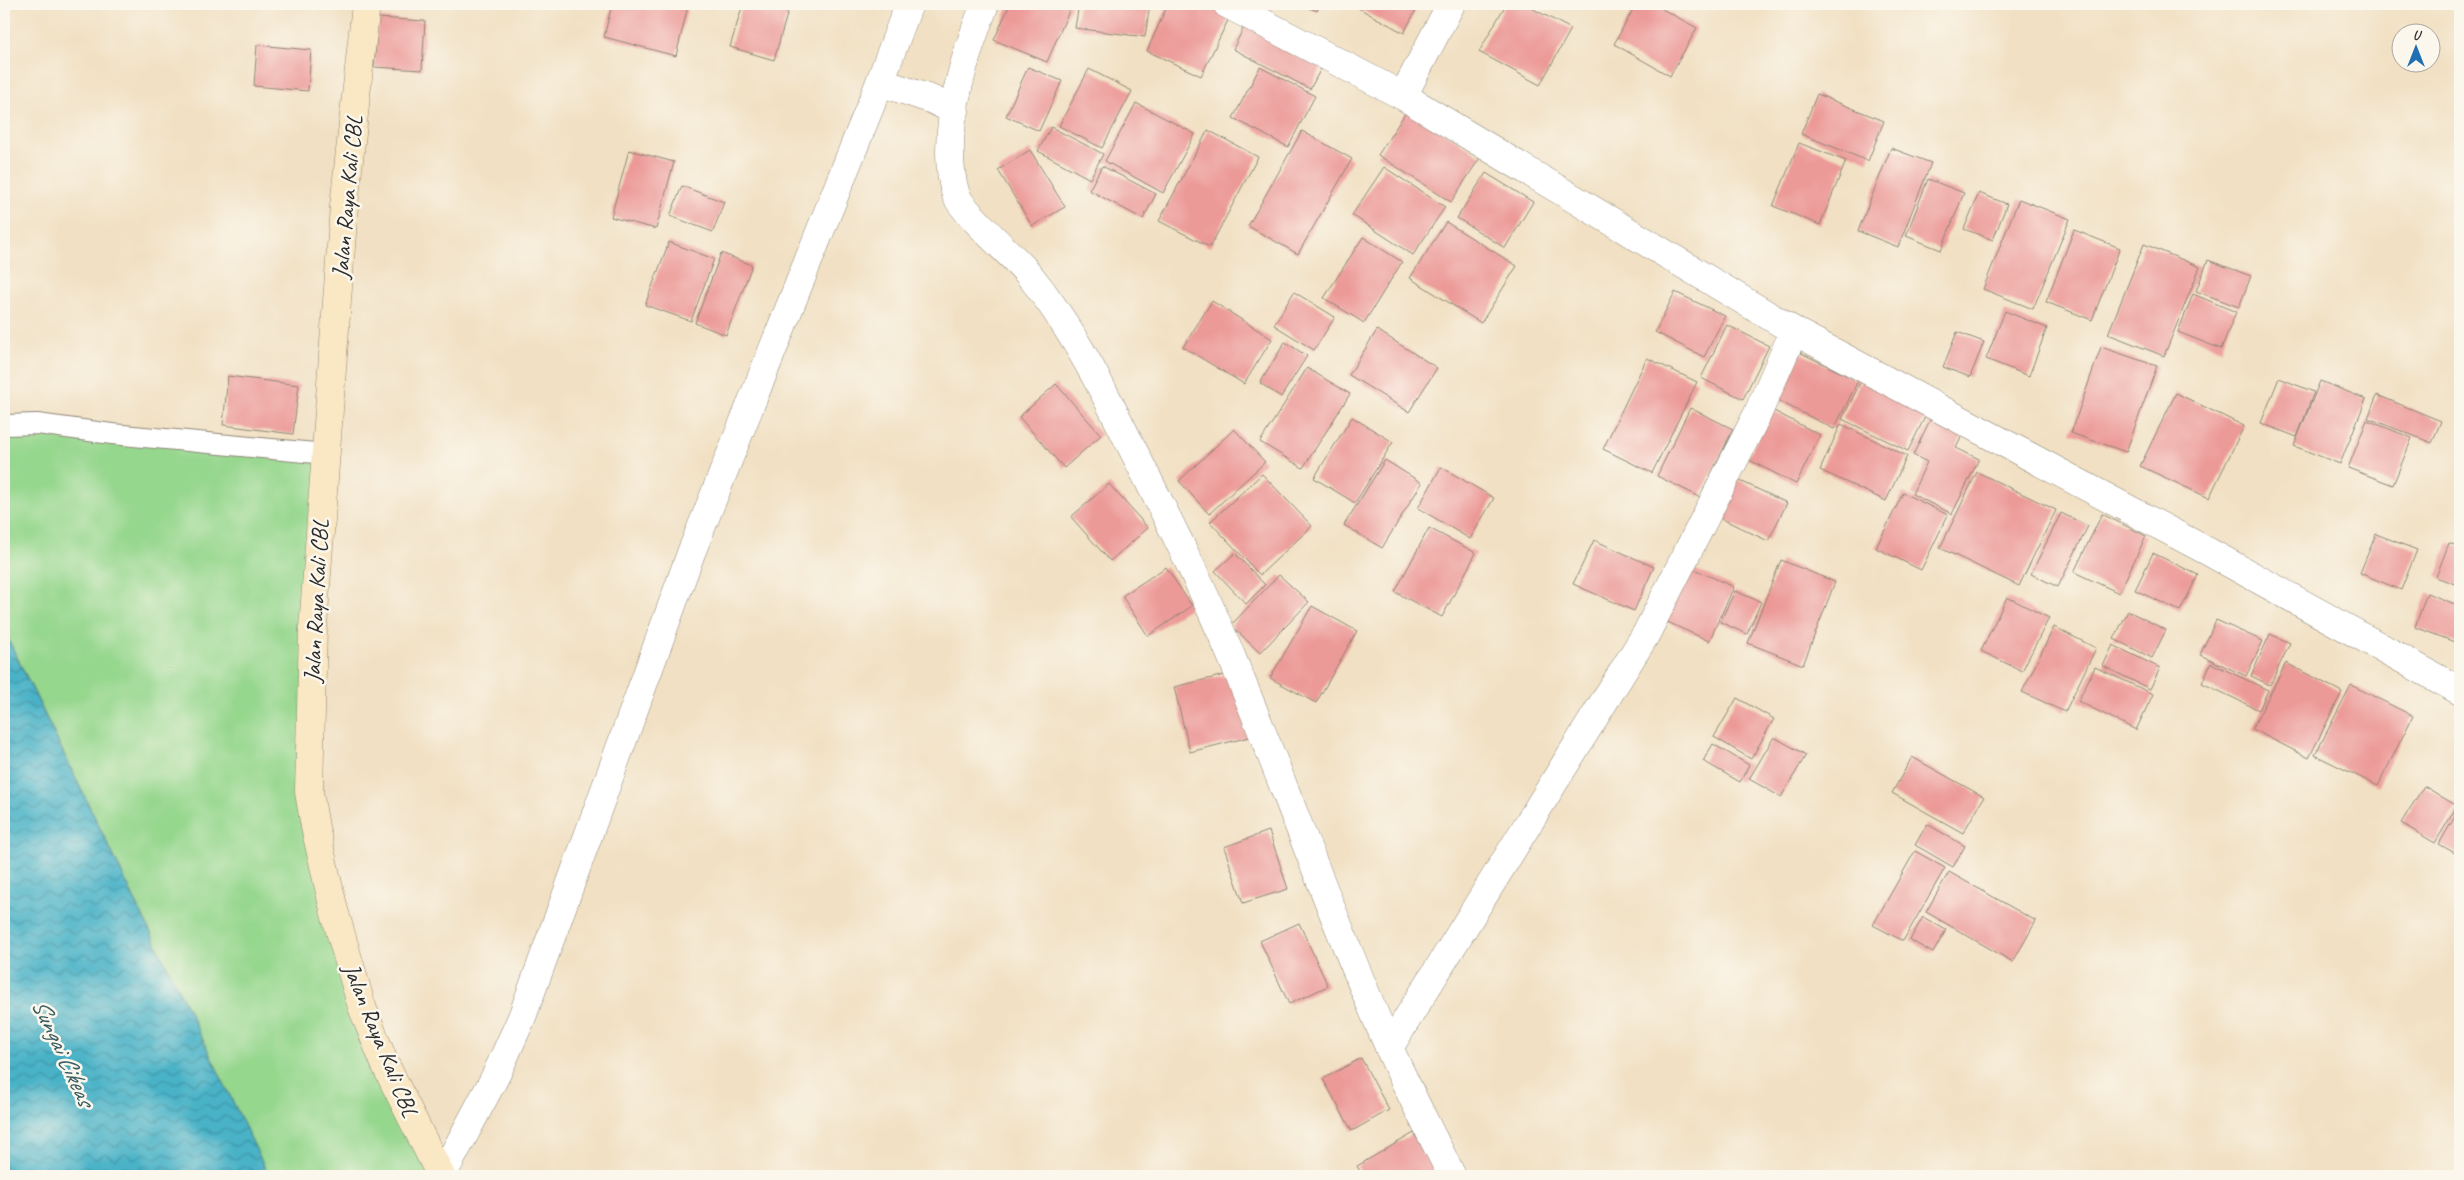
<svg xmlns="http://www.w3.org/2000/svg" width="2464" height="1180" viewBox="0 0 2464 1180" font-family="Caveat,sans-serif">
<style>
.green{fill:#96d78e;stroke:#60815c}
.water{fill:url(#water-waves);stroke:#3a6e79}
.building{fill:#ec9a98}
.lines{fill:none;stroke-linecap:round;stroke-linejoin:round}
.lane-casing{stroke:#8e8677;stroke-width:22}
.street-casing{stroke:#8e8677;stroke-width:29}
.secondary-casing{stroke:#8e8677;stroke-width:29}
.lane{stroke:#fff;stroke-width:20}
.street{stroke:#fff;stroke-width:28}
.secondary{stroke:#fae7c3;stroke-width:28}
.labels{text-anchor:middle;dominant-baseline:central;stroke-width:5;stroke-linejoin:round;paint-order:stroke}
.street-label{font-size:24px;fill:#2b2b2b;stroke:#fbf7ec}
.water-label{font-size:25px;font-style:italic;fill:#355a62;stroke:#fbf7ec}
</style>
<defs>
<pattern id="water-waves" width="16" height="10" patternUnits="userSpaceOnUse" patternTransform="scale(1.25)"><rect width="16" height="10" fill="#48b2c7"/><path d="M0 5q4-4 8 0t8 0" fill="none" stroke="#3c91a2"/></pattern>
</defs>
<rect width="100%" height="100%" fill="#fbf7ec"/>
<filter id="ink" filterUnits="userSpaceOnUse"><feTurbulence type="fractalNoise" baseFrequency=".02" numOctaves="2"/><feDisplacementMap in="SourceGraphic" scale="10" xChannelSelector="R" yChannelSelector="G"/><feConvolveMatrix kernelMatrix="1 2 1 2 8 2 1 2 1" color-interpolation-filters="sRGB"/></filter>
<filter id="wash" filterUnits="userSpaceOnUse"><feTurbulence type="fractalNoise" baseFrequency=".0096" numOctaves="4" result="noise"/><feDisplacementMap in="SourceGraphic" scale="20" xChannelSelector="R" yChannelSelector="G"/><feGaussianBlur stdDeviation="1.12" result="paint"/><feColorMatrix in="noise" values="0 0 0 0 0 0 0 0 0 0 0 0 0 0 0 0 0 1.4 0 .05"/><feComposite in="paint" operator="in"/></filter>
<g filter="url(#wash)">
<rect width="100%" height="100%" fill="#f1e0c3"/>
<!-- green -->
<polygon class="green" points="4,425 326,454 308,761 362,1007 441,1176 269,1176 4,630"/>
<!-- water -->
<polygon class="water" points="4,631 269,1176 4,1176"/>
<g id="blocks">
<!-- building -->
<g class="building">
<polygon points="612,4 678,4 688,6 676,56 604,37"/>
<polygon points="743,4 790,4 774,60 730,47"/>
<polygon points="1010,4 1072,4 1047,62 994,40"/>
<polygon points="1079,4 1150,4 1145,37 1075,28"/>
<polygon points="1168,4 1203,4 1230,16 1201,76 1147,51"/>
<polygon points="1300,4 1320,4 1317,11"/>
<polygon points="1351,4 1419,4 1404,33"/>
<polygon points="1506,4 1524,4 1571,29 1540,85 1479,52"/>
<polygon points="1636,4 1653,4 1697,28 1670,76 1614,44"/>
<polygon points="378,18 425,21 422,70 374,67"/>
<polygon points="1247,21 1325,61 1310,89 1233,49"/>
<polygon points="257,45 311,50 308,91 254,86"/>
<polygon points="1028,67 1062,81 1039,131 1006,116"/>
<polygon points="1260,67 1315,96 1288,147 1233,118"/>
<polygon points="1089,69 1132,91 1102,148 1059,126"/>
<polygon points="1817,94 1884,121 1868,161 1801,134"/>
<polygon points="1136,103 1195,134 1163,193 1105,161"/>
<polygon points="1408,109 1481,156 1451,202 1378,155"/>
<polygon points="1051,127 1103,154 1090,179 1038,151"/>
<polygon points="1208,130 1258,157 1210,247 1159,221"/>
<polygon points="1302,131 1352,159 1298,254 1248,226"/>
<polygon points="1799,143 1846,161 1820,225 1773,206"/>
<polygon points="1891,148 1931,163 1898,247 1858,231"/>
<polygon points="629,150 674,162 656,229 611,217"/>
<polygon points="1030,150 1065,207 1032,226 998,170"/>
<polygon points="1102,166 1156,194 1143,219 1089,190"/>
<polygon points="1384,167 1445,207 1413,255 1352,215"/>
<polygon points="1486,173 1533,202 1505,248 1457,218"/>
<polygon points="1928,179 1964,193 1941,250 1906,236"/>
<polygon points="682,186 724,202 713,232 670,216"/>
<polygon points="1979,193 2007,204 1993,240 1964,229"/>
<polygon points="2019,199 2070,219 2033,309 1983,289"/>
<polygon points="1446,222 1517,266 1481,323 1410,278"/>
<polygon points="2074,230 2120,248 2092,320 2046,302"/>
<polygon points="1363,237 1402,262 1364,323 1324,298"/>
<polygon points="669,242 714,259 691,321 645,305"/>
<polygon points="2144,244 2200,267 2164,356 2108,334"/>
<polygon points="721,253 752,265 726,335 695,323"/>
<polygon points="2208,260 2251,276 2239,307 2196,291"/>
<polygon points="1294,292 1335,317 1314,350 1274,325"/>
<polygon points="1675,292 1725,316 1704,357 1655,332"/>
<polygon points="2193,294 2236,312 2221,349 2178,332"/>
<polygon points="1212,301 1272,339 1244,384 1183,347"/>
<polygon points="2005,311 2047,328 2029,376 1986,359"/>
<polygon points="1727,325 1769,346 1743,399 1701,378"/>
<polygon points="1377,330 1437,368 1409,412 1349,375"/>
<polygon points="1957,332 1984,342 1970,377 1943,367"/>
<polygon points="1285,342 1307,356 1281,397 1260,383"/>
<polygon points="2101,347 2157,366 2126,452 2071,433"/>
<polygon points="1799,352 1858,381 1834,429 1775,399"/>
<polygon points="1647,358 1697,382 1652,473 1603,449"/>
<polygon points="1307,368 1350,394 1303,468 1260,442"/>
<polygon points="228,376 299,385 293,434 223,425"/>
<polygon points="2279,378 2314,392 2297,437 2261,423"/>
<polygon points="1861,381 1927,413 1908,451 1842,419"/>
<polygon points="2320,381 2366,399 2340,464 2294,446"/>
<polygon points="1056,384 1101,435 1064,468 1019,417"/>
<polygon points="2176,393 2244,426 2209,498 2140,466"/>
<polygon points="2377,395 2441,421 2432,443 2368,418"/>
<polygon points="1690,408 1733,429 1700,497 1657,476"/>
<polygon points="1772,410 1820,435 1796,484 1747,459"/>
<polygon points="1934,412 1966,428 1956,448 1979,459 1952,514 1912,494 1927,462 1913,455"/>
<polygon points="1352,417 1393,442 1355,503 1314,478"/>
<polygon points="2367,420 2412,438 2393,485 2348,468"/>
<polygon points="1841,424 1907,456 1886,501 1820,470"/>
<polygon points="1234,429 1265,462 1209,514 1179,481"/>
<polygon points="1385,460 1422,483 1382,548 1344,525"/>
<polygon points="1441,467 1494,498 1470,539 1418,508"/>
<polygon points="1977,472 2056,510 2019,586 1940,548"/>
<polygon points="1262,474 1312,526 1260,575 1210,522"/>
<polygon points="1734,478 1787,503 1768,541 1716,516"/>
<polygon points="1109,484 1148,528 1110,561 1071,517"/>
<polygon points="1903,493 1948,515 1921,570 1876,548"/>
<polygon points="2061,513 2088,526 2058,587 2031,574"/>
<polygon points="2102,514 2146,536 2119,593 2074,572"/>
<polygon points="1429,528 1476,553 1442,617 1395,592"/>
<polygon points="2376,534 2417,550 2401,590 2360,573"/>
<polygon points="1594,540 1654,567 1634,611 1573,584"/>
<polygon points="2449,543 2460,547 2460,586 2436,577"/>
<polygon points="1235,553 1265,585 1246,604 1215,571"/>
<polygon points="2153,553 2198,575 2180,611 2135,590"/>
<polygon points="1781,560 1835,582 1803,665 1748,643"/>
<polygon points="1687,566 1734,587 1709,641 1663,620"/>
<polygon points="1166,567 1192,606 1148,636 1122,596"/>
<polygon points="1279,575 1309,602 1260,653 1231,625"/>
<polygon points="1735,591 1761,602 1747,634 1720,622"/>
<polygon points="2427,593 2460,606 2460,644 2415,627"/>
<polygon points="2007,597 2049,618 2022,671 1981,651"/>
<polygon points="1312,606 1357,631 1316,703 1270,678"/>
<polygon points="2128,611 2166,630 2152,658 2114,639"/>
<polygon points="2216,620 2263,641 2246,676 2200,655"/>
<polygon points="2054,627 2096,648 2065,712 2022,692"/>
<polygon points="2270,634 2290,643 2270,685 2251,676"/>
<polygon points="2113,645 2160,668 2150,689 2103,666"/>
<polygon points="2211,663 2268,690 2259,710 2202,683"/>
<polygon points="2286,663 2342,692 2309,758 2252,729"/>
<polygon points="2095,667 2153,694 2136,730 2078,701"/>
<polygon points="1233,673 1249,737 1190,752 1174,687"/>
<polygon points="2351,685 2413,716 2378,786 2315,755"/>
<polygon points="1737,698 1774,719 1751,759 1714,737"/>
<polygon points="1774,737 1806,755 1781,797 1749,779"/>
<polygon points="1713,744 1749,765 1740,782 1703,761"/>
<polygon points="1912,757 1984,797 1963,833 1892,793"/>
<polygon points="2424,786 2457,806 2435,843 2401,823"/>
<polygon points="2460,808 2460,856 2439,844"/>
<polygon points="1927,824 1965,846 1953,867 1915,845"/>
<polygon points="1269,831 1288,889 1243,903 1224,847"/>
<polygon points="1915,851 1945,868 1903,941 1873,925"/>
<polygon points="1949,872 2036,921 2013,962 1926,912"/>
<polygon points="1923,917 1946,930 1933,953 1910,940"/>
<polygon points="1299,923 1328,986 1289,1004 1260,941"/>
<polygon points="1361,1058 1389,1110 1352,1131 1323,1079"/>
<polygon points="1414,1133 1439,1176 1363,1176 1357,1166"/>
</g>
</g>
</g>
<g filter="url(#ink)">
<use href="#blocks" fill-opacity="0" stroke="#8e8677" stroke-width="1"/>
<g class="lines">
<!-- lane casing -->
<g class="lane-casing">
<polyline id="lane" points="4,425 37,424 112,434 326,454"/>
</g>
<!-- street casing -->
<g class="street-casing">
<g id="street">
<path d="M 985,4 C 964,57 938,138 956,195 C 962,211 1012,255 1027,272 C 1064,317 1093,370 1119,422 C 1158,500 1199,578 1232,658 C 1286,787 1332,919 1389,1047 C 1408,1091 1431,1133 1452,1176"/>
<polyline points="1227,4 1403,96 1794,331 2209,552 2460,691"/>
<polyline points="880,82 933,100 955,111"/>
<polyline points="1403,96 1451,4"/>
<polyline points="1389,1048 1646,634 1757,415 1794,331"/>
<polyline points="442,1176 496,1075 522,1017 691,553 880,82 909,4"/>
</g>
</g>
<!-- secondary casing -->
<g class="secondary-casing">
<polyline id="secondary" points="366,4 344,206 313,628 309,792 315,827 334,910 362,1007 385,1064 441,1176"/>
</g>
<!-- lane -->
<use href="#lane" class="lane"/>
<!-- street -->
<use href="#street" class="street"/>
<!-- secondary -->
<use href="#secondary" class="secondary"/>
</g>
</g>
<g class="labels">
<!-- street labels -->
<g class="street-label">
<text transform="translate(347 197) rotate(-85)">Jalan Raya Kali CBL</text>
<text transform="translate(316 601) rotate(-87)">Jalan Raya Kali CBL</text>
<text transform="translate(381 1040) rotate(68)">Jalan Raya Kali CBL</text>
</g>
<!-- water labels -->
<g class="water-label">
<text transform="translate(63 1052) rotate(65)">Sungai Cikeas</text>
</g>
</g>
<!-- margin -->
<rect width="2464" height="1180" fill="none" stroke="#fbf7ec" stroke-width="20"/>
<!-- north arrow -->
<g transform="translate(2416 48)"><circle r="24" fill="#fbf7ec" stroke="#a8a59f"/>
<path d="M0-4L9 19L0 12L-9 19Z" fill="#1f6fb2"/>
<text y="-8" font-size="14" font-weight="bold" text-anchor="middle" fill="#2b2b2b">U</text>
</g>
</svg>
